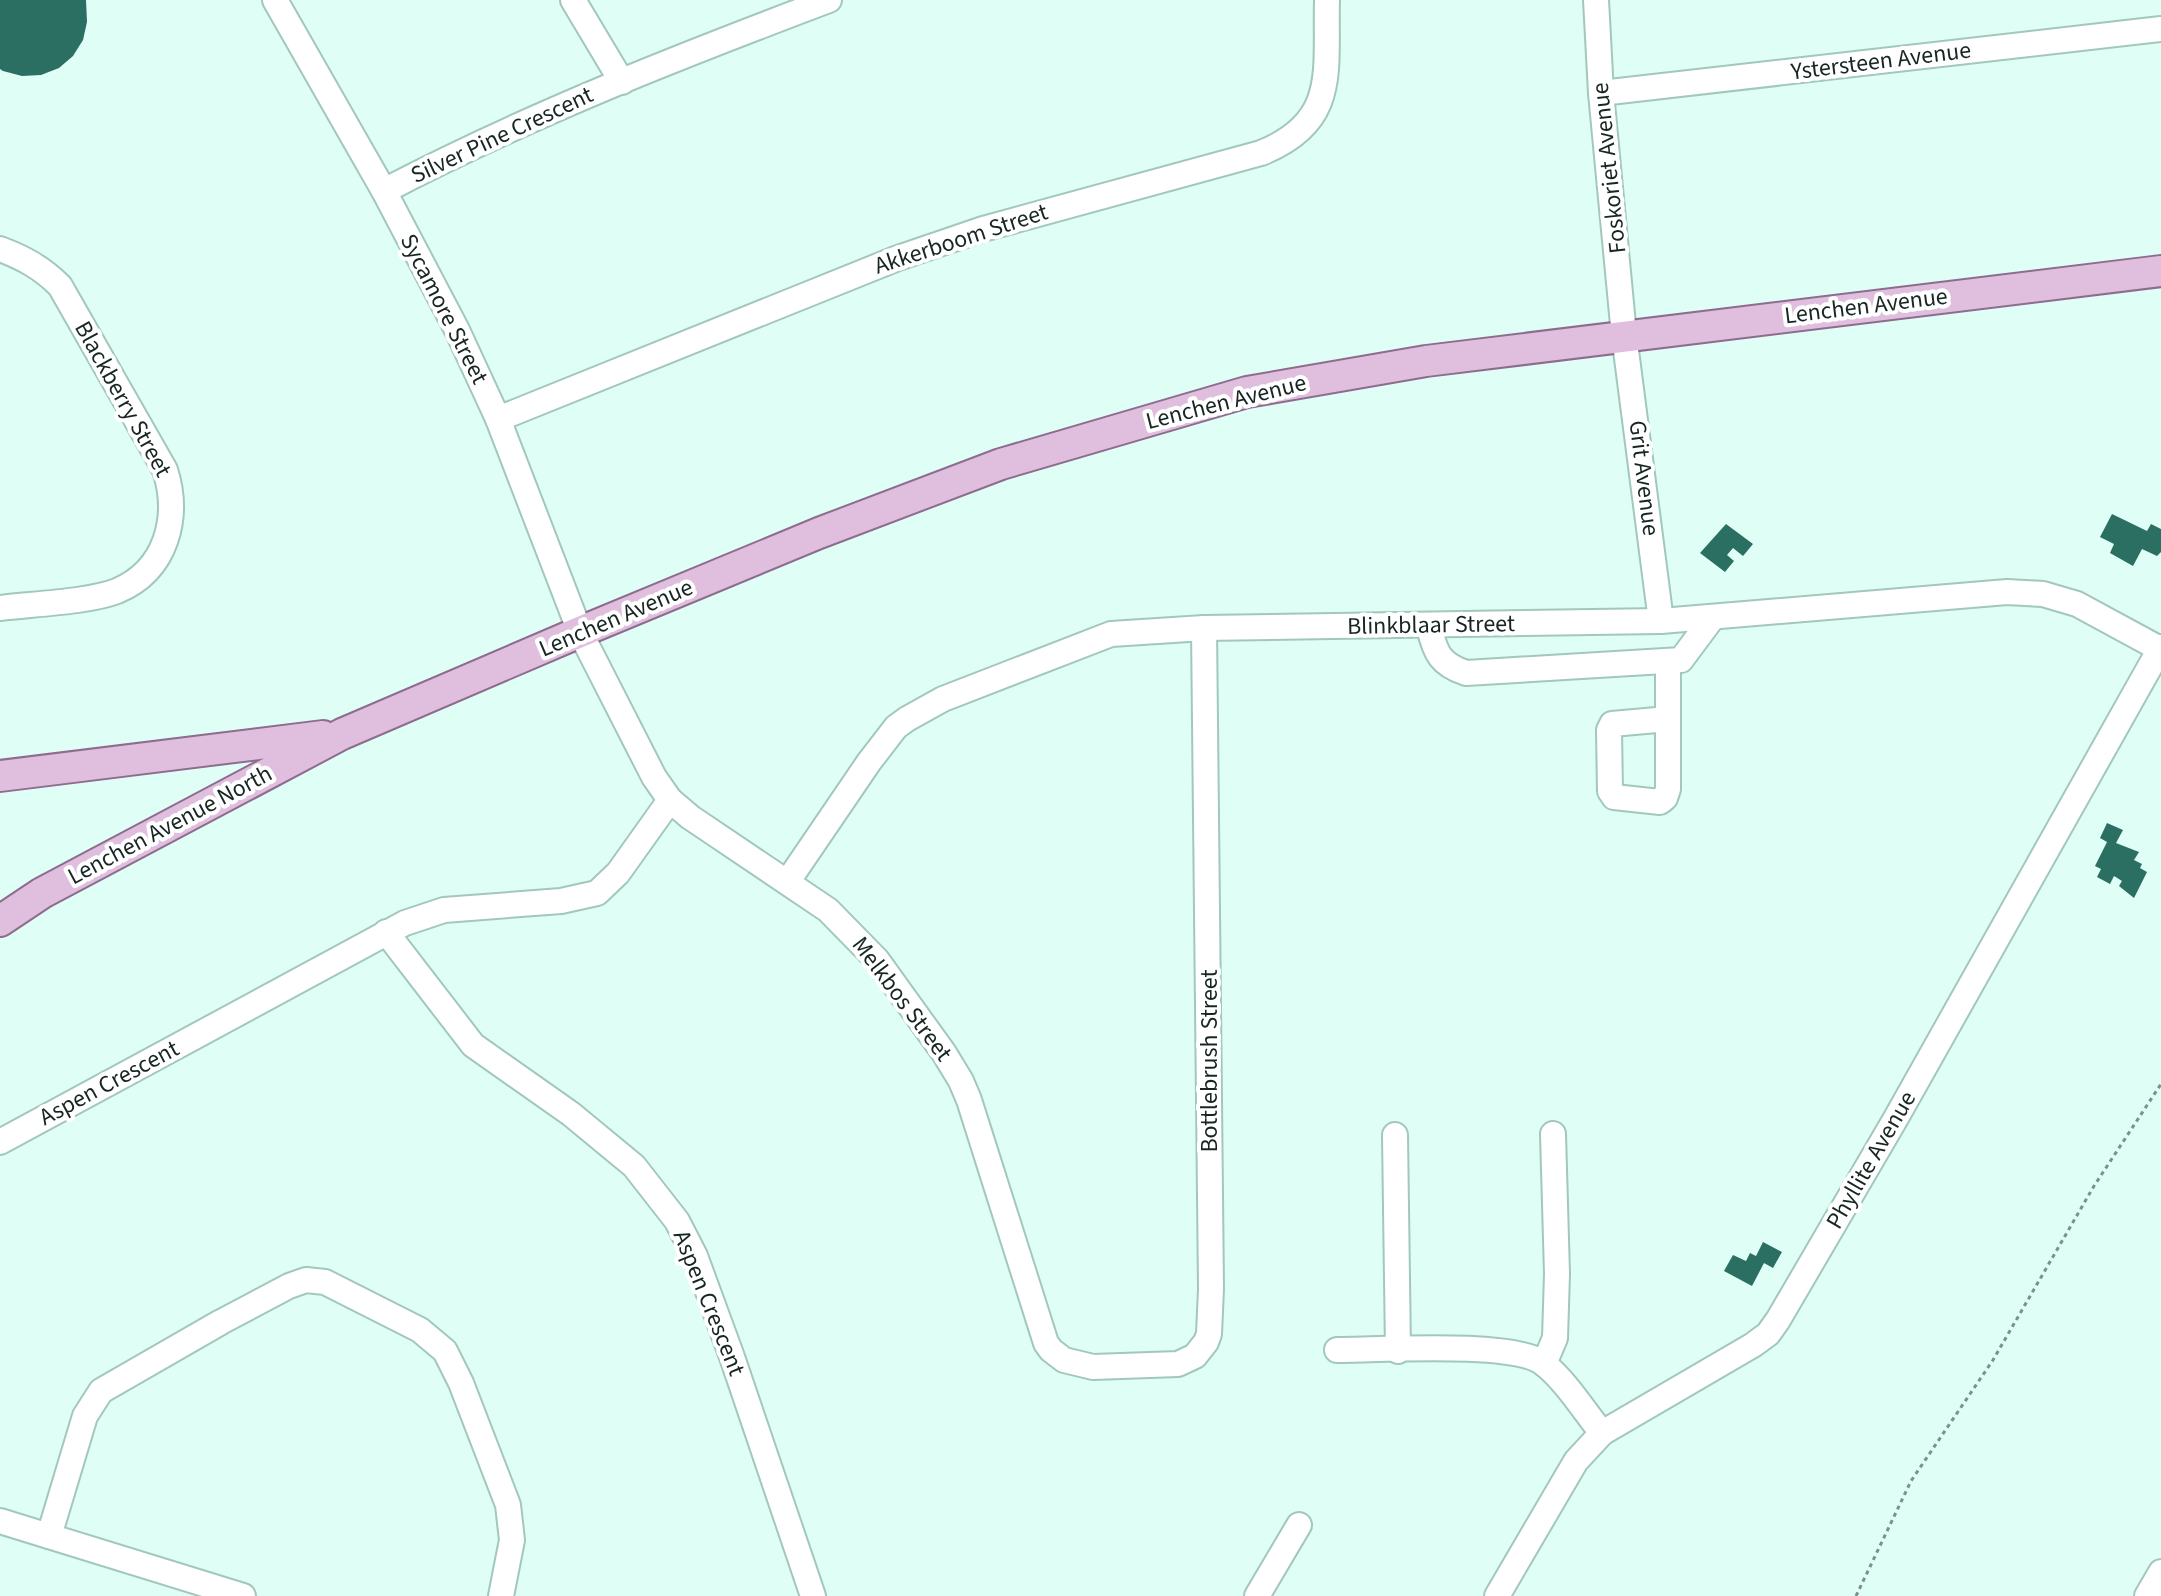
<svg xmlns="http://www.w3.org/2000/svg" width="2161" height="1596" viewBox="0 0 2161 1596" font-family="'Source Sans 3',sans-serif">
<style>
.building{fill:#2a6f62}
.lines{fill:none;stroke-linecap:round;stroke-linejoin:round}
.minor-casing{stroke:#a2c7be;stroke-width:28}
.major-casing{stroke:#8d6c8e;stroke-width:34}
.path{stroke:#7b928c;stroke-width:3;stroke-dasharray:4 4;stroke-linecap:butt}
.minor{stroke:#fff;stroke-width:24}
.major{stroke:#e0bede;stroke-width:30}
.labels{text-anchor:middle;dominant-baseline:central;stroke-width:8;stroke-linejoin:round;paint-order:stroke}
.street-label{font-size:24px;fill:#182623;stroke:#fff}
</style>
<rect width="100%" height="100%" fill="#dffef6"/>
<!-- building -->
<g class="building">
<polygon points="0,0 86,0 87,22 83,40 73,56 59,68 41,75 22,76 3,71 0,69"/>
<polygon points="2112,514 2147,531 2151,524 2161,529 2161,552 2157,556 2142,549 2133,566 2110,553 2114,544 2100,537"/>
<polygon points="1726,524 1753,544 1743,556 1733,548 1727,555 1734,561 1725,572 1700,553"/>
<polygon points="2107,823 2123,830 2116,843 2139,852 2134,860 2142,864 2140,868 2147,872 2134,898 2119,886 2122,881 2114,876 2110,884 2097,877 2101,869 2095,866 2107,842 2100,838"/>
<polygon points="1763,1242 1782,1252 1773,1268 1764,1263 1752,1286 1724,1271 1733,1255 1746,1261 1750,1253 1756,1256"/>
</g>
<g class="lines">
<!-- minor casing -->
<g class="minor-casing">
<g id="minor">
<polyline points="275,0 384,191 457,330 498,419 580,632 654,777 670,800 690,817 828,910 877,960 944,1053 961,1081 969,1100 1046,1343 1051,1350 1064,1360 1093,1367 1178,1364 1195,1356 1206,1342 1209,1334 1211,1289 1204,628"/>
<polyline points="573,0 622,82"/>
<polyline points="1596,0 1601,93 1624,335 1661,621"/>
<polyline points="1601,93 2161,29"/>
<path d="M 384,191 C 527,116 678,57 829,0"/>
<path d="M 0,249 C 24,258 42,268 60,286 L 165,470 C 180,517 167,570 117,591 C 89,602 32,604 0,608"/>
<path d="M 498,419 L 898,258 L 983,229 L 1261,153 C 1339,122 1325,71 1327,0"/>
<path d="M 1428,625 C 1436,651 1437,663 1466,673 L 1681,660 L 1713,617"/>
<polyline points="1668,661 1668,789 1665,798 1660,802 1614,797 1610,791 1609,730 1612,724 1668,719"/>
<polyline points="788,881 869,762 896,727 907,719 943,699 1111,634 1204,628 1661,621 2007,592 2043,594 2077,604 2160,649"/>
<polyline points="386,932 473,1045 571,1114 634,1166 677,1221 695,1256 732,1357 813,1596"/>
<polyline points="1395,1135 1398,1351"/>
<polyline points="0,1142 405,923 444,910 561,901 597,893 618,873 670,800"/>
<path d="M 1337,1350 C 1380,1350 1513,1341 1543,1363 C 1566,1381 1584,1411 1602,1433"/>
<polyline points="1544,1364 1555,1338 1557,1274 1553,1134"/>
<polyline points="0,1521 243,1596"/>
<polyline points="49,1536 85,1416 101,1391 221,1322 289,1286 306,1280 325,1282 420,1330 445,1351 461,1383 508,1505 512,1540 501,1596"/>
<polyline points="1257,1596 1299,1525"/>
<polyline points="1497,1596 1576,1461 1602,1433 1753,1345 1768,1334 1778,1320 1896,1118 2161,647"/>
<polyline points="2147,1596 2161,1572"/>
</g>
</g>
<!-- major casing -->
<g class="major-casing">
<g id="major">
<polyline points="0,776 323,736"/>
<polyline points="0,921 42,893 342,734 580,632 819,533 1001,464 1247,392 1426,361 2161,271"/>
</g>
</g>
<!-- path -->
<polyline class="path" points="1856,1596 1911,1481 1993,1360 2094,1186 2161,1084"/>
<!-- minor -->
<use href="#minor" class="minor"/>
<!-- major -->
<use href="#major" class="major"/>
</g>
<g class="labels">
<!-- street labels -->
<g class="street-label">
<text transform="translate(1881 61) rotate(-7)">Ystersteen Avenue</text>
<text transform="translate(502 135) rotate(-25)">Silver Pine Crescent</text>
<text transform="translate(1609 168) rotate(-96)">Foskoriet Avenue</text>
<text transform="translate(961 239) rotate(-18)">Akkerboom Street</text>
<text transform="translate(1866 306) rotate(-7)">Lenchen Avenue</text>
<text transform="translate(444 309) rotate(63)">Sycamore Street</text>
<text transform="translate(123 399) rotate(61)">Blackberry Street</text>
<text transform="translate(1226 402) rotate(-14)">Lenchen Avenue</text>
<text transform="translate(1644 478) rotate(83)">Grit Avenue</text>
<text transform="translate(616 618) rotate(-23)">Lenchen Avenue</text>
<text transform="translate(1431 625) rotate(-1)">Blinkblaar Street</text>
<text transform="translate(170 825) rotate(-28)">Lenchen Avenue North</text>
<text transform="translate(902 999) rotate(53)">Melkbos Street</text>
<text transform="translate(1209 1061) rotate(-90)">Bottlebrush Street</text>
<text transform="translate(109 1083) rotate(-28)">Aspen Crescent</text>
<text transform="translate(1871 1160) rotate(-60)">Phyllite Avenue</text>
<text transform="translate(709 1303) rotate(68)">Aspen Crescent</text>
</g>
</g>
</svg>
